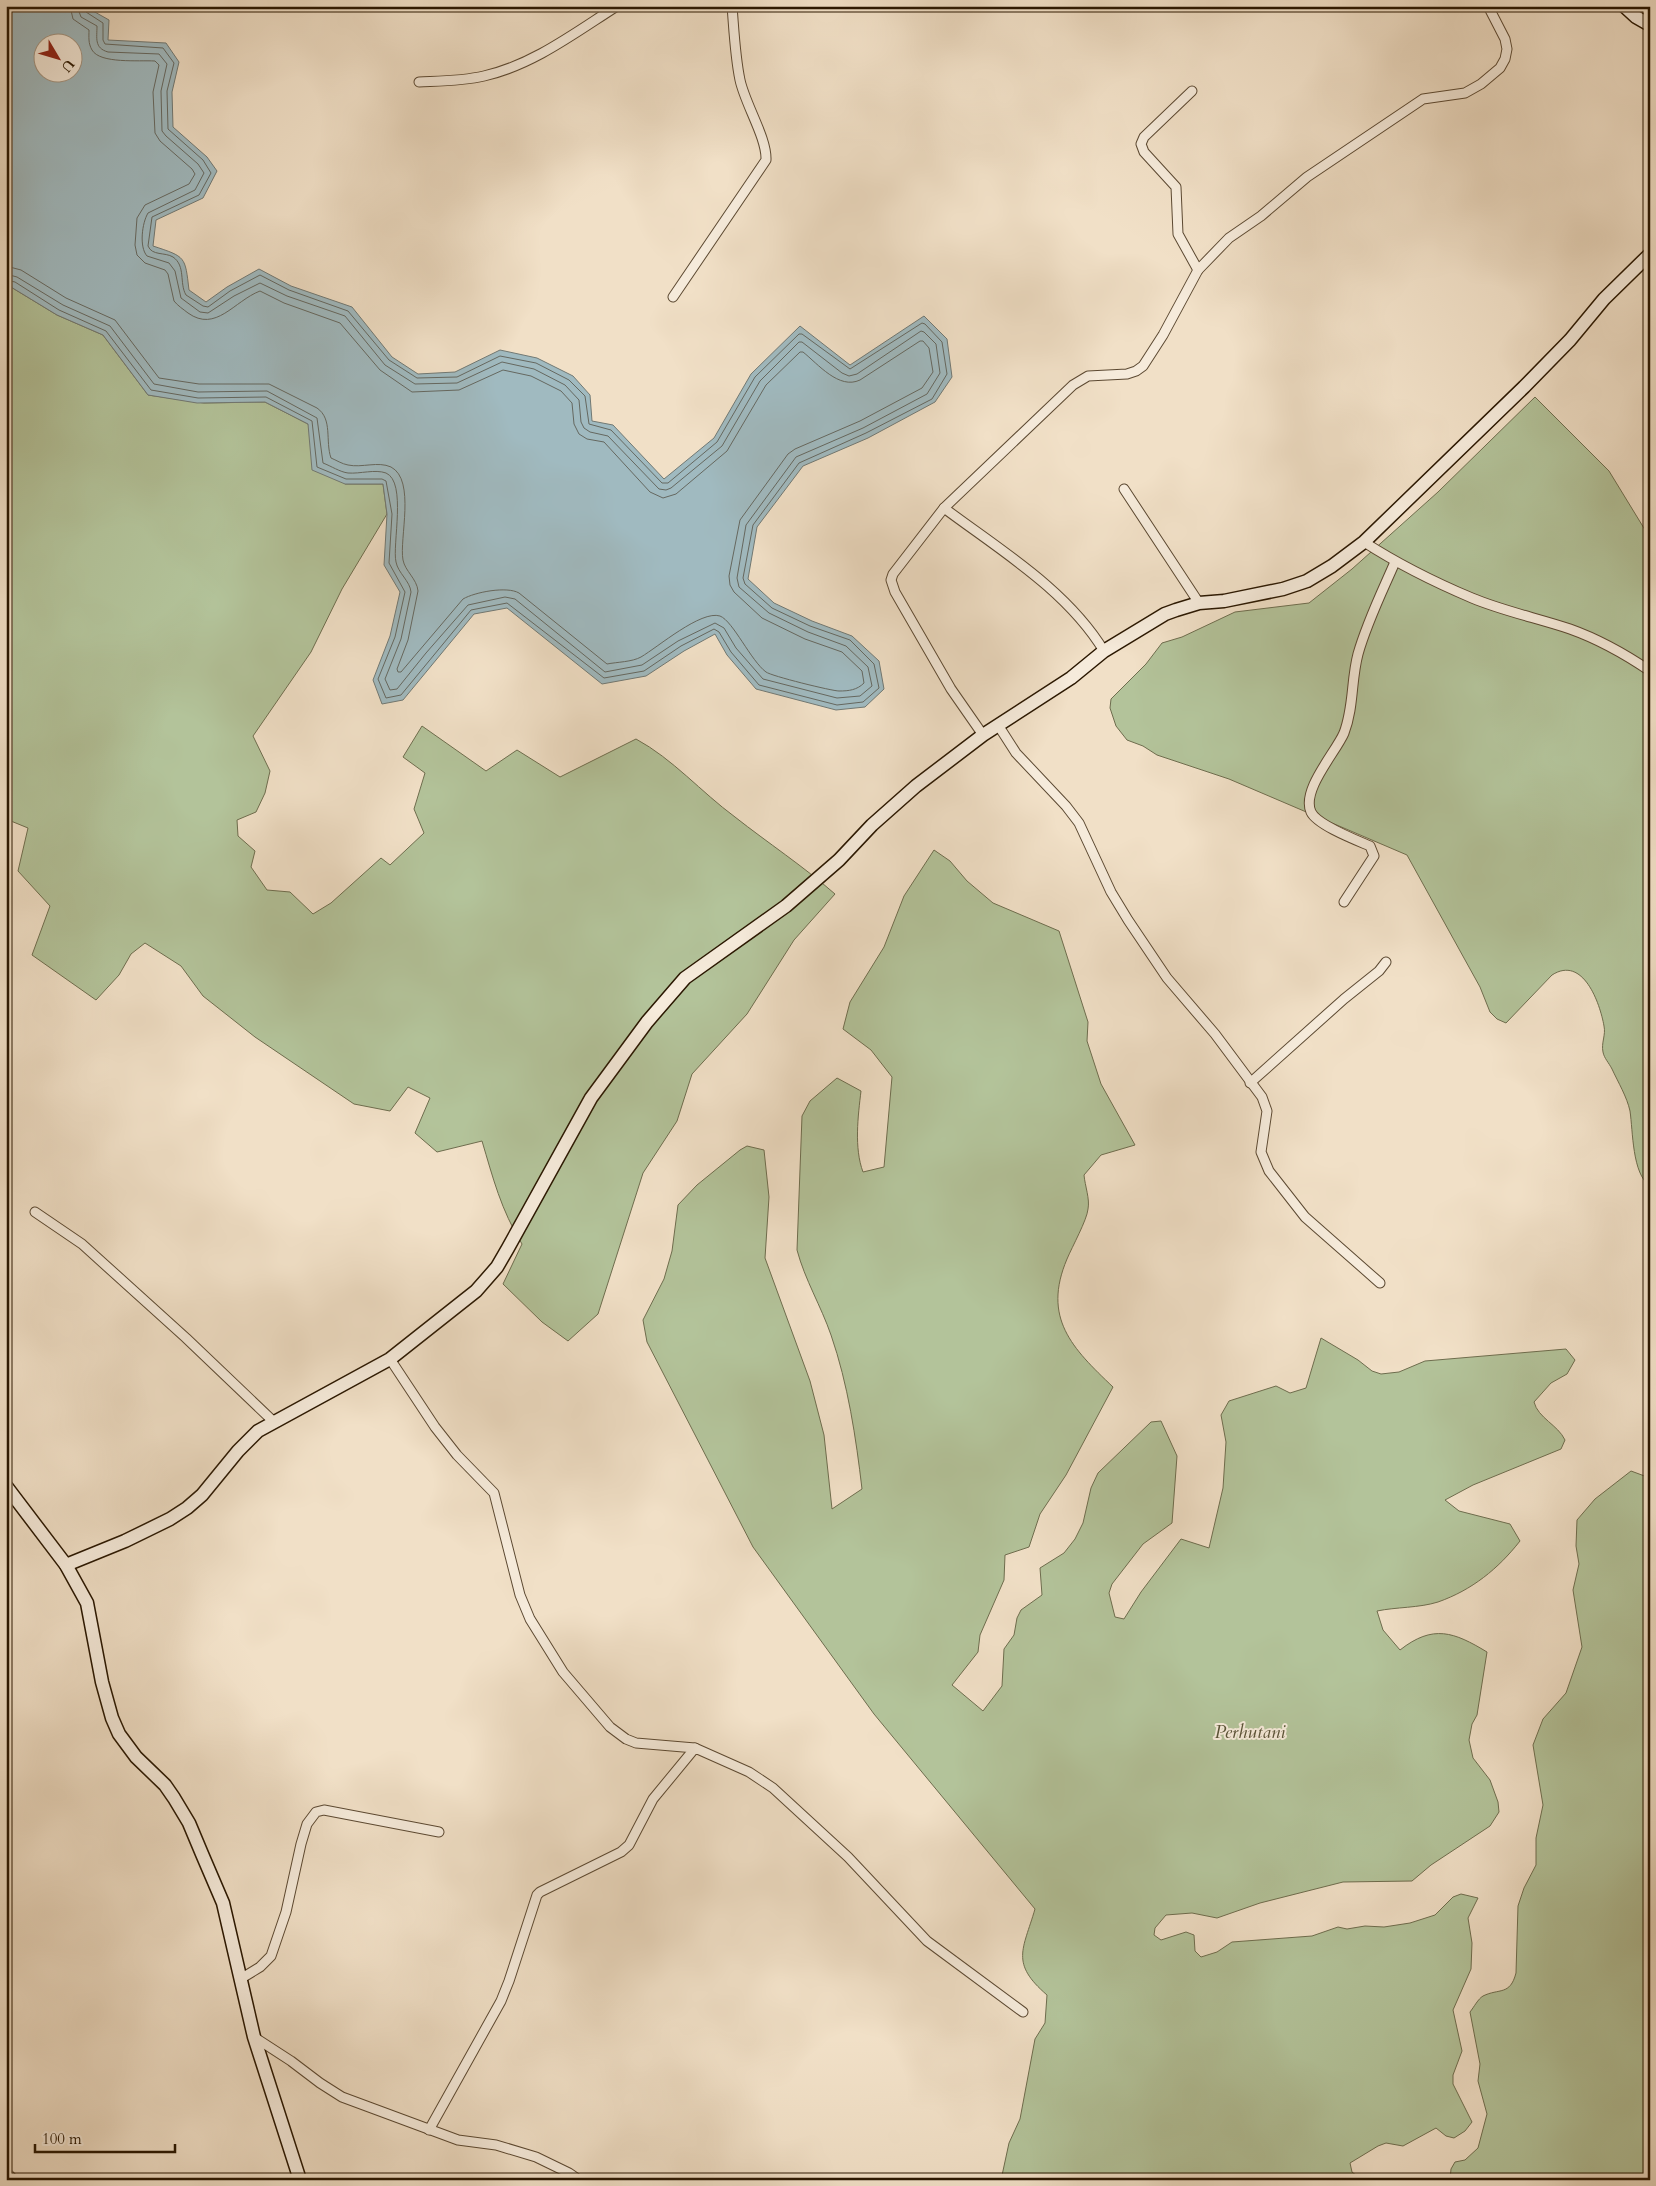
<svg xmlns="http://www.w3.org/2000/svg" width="1656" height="2186" viewBox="0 0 1656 2186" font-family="Cardo,serif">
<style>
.green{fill:#b3c39a;stroke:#6e6d4e}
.water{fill:#a0bac0;stroke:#717974;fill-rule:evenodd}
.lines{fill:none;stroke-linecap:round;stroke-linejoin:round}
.shore{stroke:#656860;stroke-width:1}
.street-casing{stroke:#5c4932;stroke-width:11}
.secondary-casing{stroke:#2a1701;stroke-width:15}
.street{stroke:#f6ebdb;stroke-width:9}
.secondary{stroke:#f6ebdb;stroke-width:12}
.labels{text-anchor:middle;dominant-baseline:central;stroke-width:4;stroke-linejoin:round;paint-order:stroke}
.park-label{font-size:19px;font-style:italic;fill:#5a5337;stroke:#f6ebdb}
</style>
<rect width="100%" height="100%" fill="#f1e0c7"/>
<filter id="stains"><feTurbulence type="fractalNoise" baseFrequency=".004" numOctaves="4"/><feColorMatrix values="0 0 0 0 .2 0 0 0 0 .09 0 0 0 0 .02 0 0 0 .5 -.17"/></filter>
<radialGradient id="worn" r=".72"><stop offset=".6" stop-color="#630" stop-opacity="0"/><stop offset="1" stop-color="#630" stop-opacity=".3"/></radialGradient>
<!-- green -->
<g class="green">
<path d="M 6,284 L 57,315 L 103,335 L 148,395 L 204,403 L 265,402 L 308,424 L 345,484 L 383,484 L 387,514 L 342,589 L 311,652 L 253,736 L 270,771 L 265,793 L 256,812 L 237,820 L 238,836 L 255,851 L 251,867 L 267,890 L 290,892 L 313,914 L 331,903 L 381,858 L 390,865 L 424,833 L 414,809 L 425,773 L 403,757 L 422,726 L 486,771 L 517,750 L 560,777 L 636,739 C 673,759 701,792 735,817 C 768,843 803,866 835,894 L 794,940 L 747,1014 L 692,1074 L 677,1121 L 643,1173 L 598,1314 L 568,1341 L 542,1322 L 503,1284 L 522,1244 C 501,1210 493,1178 482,1141 L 437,1152 L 415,1133 L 430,1098 L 408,1087 L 390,1111 L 354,1104 L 255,1037 L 203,996 L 181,966 L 145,943 L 131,954 L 119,975 L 96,1000 L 32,955 L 50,906 L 18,871 L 28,828 L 6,819 Z"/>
<path d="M 1535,397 L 1609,471 L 1650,538 L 1650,1186 C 1632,1174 1633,1131 1630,1111 C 1627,1097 1618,1082 1612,1069 C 1609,1063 1604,1058 1603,1052 C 1601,1043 1606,1035 1604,1026 C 1600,1003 1583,955 1552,975 L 1506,1023 L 1497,1019 L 1490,1012 L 1480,987 L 1407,855 L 1229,779 L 1157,755 L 1143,746 L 1127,740 L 1116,726 L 1110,708 L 1111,699 L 1146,664 L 1162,643 L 1182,637 L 1235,612 L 1309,603 L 1352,569 L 1438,492 Z"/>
<path d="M 934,850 L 950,861 L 967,881 L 993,903 L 1059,931 L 1088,1022 L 1087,1041 L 1101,1084 L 1135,1145 L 1101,1155 L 1084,1175 C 1085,1186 1090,1199 1088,1209 C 1087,1220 1072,1247 1067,1259 C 1042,1318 1072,1348 1113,1387 L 1066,1475 L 1040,1514 L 1029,1547 L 1005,1555 L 1004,1580 L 980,1635 L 978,1652 L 952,1685 L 983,1711 L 1002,1686 L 1004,1649 L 1014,1635 L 1017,1618 L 1021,1610 L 1042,1595 L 1040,1568 L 1064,1553 L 1075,1539 L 1083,1523 L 1091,1488 L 1098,1473 L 1151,1422 L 1161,1421 L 1177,1456 L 1172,1523 L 1143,1544 L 1112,1584 L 1109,1593 L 1115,1617 L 1124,1619 L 1141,1592 L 1181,1539 L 1209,1548 L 1223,1488 L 1226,1442 L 1221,1415 L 1229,1401 L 1276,1386 L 1290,1393 L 1306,1388 L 1321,1338 L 1358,1360 L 1372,1371 L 1381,1374 L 1399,1372 L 1425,1361 L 1566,1349 L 1575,1360 L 1567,1374 L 1551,1383 L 1534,1402 C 1538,1418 1558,1425 1565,1440 L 1561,1449 L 1473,1485 L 1445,1500 L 1459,1511 L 1510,1524 L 1520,1541 C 1498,1569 1472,1590 1438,1602 C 1419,1608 1396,1607 1377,1611 L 1383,1630 L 1400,1650 C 1433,1624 1454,1632 1487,1652 L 1477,1715 L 1472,1724 L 1469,1740 L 1473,1758 L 1490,1780 L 1498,1802 L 1499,1812 L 1490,1826 L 1431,1865 L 1412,1881 L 1343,1882 L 1260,1903 L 1217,1918 L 1192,1913 L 1166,1915 L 1155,1928 L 1154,1935 L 1161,1940 L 1186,1932 L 1194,1935 L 1195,1951 L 1201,1957 L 1217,1952 L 1232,1942 L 1312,1936 L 1338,1927 L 1347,1929 L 1365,1926 L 1384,1927 L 1410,1923 L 1435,1915 L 1453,1897 L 1461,1894 L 1478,1898 L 1468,1918 L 1472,1943 L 1471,1969 L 1453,2010 L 1462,2051 L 1453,2075 L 1453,2084 L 1472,2122 L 1465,2131 L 1454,2138 L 1446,2136 L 1436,2128 L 1403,2146 L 1386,2143 L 1378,2146 L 1350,2163 L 1352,2172 L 1362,2180 L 1001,2180 L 1009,2143 L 1020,2119 L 1035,2039 L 1045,2023 L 1047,1995 C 1010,1963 1023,1950 1035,1909 L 874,1714 L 753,1547 L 647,1342 L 643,1320 L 664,1279 L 672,1251 L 678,1205 L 697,1185 L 740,1150 L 747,1146 L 764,1150 L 769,1197 L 765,1258 L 810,1381 L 824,1435 L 832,1509 L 862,1489 C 856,1438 848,1384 831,1335 C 821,1306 805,1280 797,1250 L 802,1116 L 810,1101 L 837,1078 L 861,1091 C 858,1116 854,1148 863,1172 L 884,1167 L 892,1077 L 871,1050 L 843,1029 L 850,1002 L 884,947 L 904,896 Z"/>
<path d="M 1631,1471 L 1650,1478 L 1650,2180 L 1450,2180 L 1451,2169 L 1455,2162 L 1465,2160 L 1478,2148 L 1487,2114 L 1478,2081 L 1480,2064 L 1470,2012 C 1474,2007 1478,1999 1483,1996 C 1499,1988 1510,1996 1516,1973 L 1518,1906 L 1524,1888 L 1536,1865 L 1536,1838 L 1543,1805 L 1533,1745 L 1543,1719 L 1566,1693 L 1582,1647 L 1573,1590 L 1579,1564 L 1576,1546 L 1577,1520 L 1595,1499 Z"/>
</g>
<!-- water -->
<path class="water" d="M 6,6 L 86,7 L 109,20 L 108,40 L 166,43 L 179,62 L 172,92 L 173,127 L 207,157 L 217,171 L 203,198 L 156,220 L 153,246 C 186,257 185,256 189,290 L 206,302 L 227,287 L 259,269 L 291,286 L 352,307 L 392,357 L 418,374 L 455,372 L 500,350 L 537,358 L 573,376 L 590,395 L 592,421 L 613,425 L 664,479 L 714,438 L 751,374 L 800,326 L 850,365 L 924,316 L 947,339 L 952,377 L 935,402 L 868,438 L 803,466 L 757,527 L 748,579 L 774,603 L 812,621 L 852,636 L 879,661 L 884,689 L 865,707 L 836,710 L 756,689 L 727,655 L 715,634 L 684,651 L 646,676 L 602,684 L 507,608 L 474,614 L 403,700 L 382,704 L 373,680 L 390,636 L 400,592 L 384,565 L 387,514 L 383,484 L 345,484 L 312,470 L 308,424 L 265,402 L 197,403 L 148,395 L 103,335 L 57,315 L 6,284 ZM 42,42 L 72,42 L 72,72 L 42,72 Z"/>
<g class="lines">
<!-- shore -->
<g class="shore">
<path d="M 6,266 L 21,270 L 66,298 L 115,320 L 159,378 L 199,384 L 269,384 L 317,408 C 333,419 325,441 331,458 C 336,460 342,464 348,465 C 362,468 378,461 391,467 C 416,480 399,539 403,560 C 405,571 417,579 418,591 L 408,640 L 397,669 L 398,672 L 401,672 L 463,599 C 475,592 507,586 519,593 L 607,664 C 617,662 632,662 641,657 C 658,647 701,610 720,616 C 733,621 751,661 766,672 C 771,676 832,691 839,691 C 849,691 857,690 864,683 L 862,671 L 842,652 L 805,639 L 762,618 L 734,592 L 730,585 L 729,576 L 740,520 L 788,454 L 795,449 L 860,421 L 922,388 L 933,372 L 929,348 L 923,341 L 920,341 L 860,380 C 839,390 818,364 803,352 L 800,352 L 766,385 L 727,451 L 676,494 L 663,498 L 650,492 L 604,442 L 587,439 L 579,434 L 574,424 L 572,403 L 561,391 L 531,376 L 503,370 L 459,390 L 412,392 L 380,370 L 340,323 L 284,303 L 260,291 C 234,301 216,333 188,313 C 183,309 178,306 174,301 L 168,274 L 165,270 L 145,263 L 137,255 L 135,245 L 137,218 L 145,205 L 189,184 L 195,174 L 192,169 L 160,141 L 155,133 L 153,92 L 159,65 L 155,61 C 139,60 100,64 92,50 C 88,43 89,37 89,30 L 73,19 L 70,6"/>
<path d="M 6,274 L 17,277 L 63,305 L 110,326 L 154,384 L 198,392 L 267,391 L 317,418 L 323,463 C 331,466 340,472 348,473 C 360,474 375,469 386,473 C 407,482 392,545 396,562 C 398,573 410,581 411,592 L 401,639 L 385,679 L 390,690 L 397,689 L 426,653 L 468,605 L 505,597 L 515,599 L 605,672 L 642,665 L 678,641 L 715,623 L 724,628 L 736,648 L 763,679 L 837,698 L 860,696 L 872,686 L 868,667 L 846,646 L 808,632 L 769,613 L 739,587 L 737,578 L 746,525 L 796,457 L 863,428 L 927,394 L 940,373 L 936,344 L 924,332 L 921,331 L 857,374 L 849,376 L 842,373 L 802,342 L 799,342 L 760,381 L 722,446 L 671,488 L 666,490 L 659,489 L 608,436 L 590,432 L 584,428 L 581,422 L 579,400 L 565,385 L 534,369 L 502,362 L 457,383 L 415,384 L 385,365 L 345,316 L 287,296 L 260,283 L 234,296 L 208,313 L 200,312 L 181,298 L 175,271 L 169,263 L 147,256 C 139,247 142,223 148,213 L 195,190 L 204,173 L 198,164 L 166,136 L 162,131 L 161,91 L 167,64 L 159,54 L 108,52 C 94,48 97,38 97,26 L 81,17 L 77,6"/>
<path d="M 6,280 L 15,282 L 59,310 L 106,331 L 151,390 L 198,398 L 266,397 L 312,421 L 317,467 L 346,479 L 382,479 L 386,481 L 392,514 L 389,563 L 405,592 L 395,637 L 378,679 L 386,698 L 401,695 L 471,610 L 507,603 L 604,678 L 644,671 L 681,646 L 714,629 L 719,632 L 731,652 L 759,685 L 837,705 L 863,702 L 879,688 L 874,664 L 850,640 L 810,626 L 772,608 L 745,584 L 743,578 L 753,525 L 799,463 L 866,433 L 932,399 L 947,374 L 942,342 L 925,324 L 922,323 L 850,369 L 802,334 L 799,334 L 755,377 L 717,442 L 668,483 L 662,483 L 611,430 L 589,424 L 585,396 L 569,380 L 536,363 L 500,356 L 457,377 L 417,378 L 389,360 L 348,311 L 289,290 L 260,275 L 230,291 L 208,307 L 203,306 L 186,295 C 179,283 186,266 173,257 C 165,252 152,256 148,246 L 152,217 L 199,195 L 211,173 L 203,160 L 168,129 L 167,91 L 174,63 L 163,48 L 105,44 L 103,40 L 103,23 L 86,12 L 83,6"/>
</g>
<!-- street casing -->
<g class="street-casing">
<g id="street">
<path d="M 419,82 C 441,81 463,81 484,76 C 533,65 576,32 617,6"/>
<polyline points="1192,91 1144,137 1141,144 1144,152 1176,187 1178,234 1198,270"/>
<path d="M 673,297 L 766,160 C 767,138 745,104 740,80 C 735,56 734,30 732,6"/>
<polyline points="1124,489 1199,603"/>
<path d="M 944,508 C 1000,550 1067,590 1104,651"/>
<path d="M 1364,542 C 1398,564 1434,582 1472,598 C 1503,611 1537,618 1570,629 C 1598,639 1625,654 1650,671"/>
<polyline points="998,725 1016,753 1066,806 1079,823 1111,892 1128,920 1167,978 1215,1034 1262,1097 1267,1111 1261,1152 1269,1171 1305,1217 1380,1283"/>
<polyline points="983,735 951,689 895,592 891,580 893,574 944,508 1073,385 1088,376 1127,374 1136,371 1143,366 1163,335 1198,270 1229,238 1261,216 1307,177 1423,99 1465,93 1481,84 1500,68 1505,59 1507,49 1505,39 1488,6"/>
<path d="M 1344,902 L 1374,856 L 1370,846 C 1356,840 1317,825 1311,812 C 1301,790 1336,752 1344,733 C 1354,707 1351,680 1358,654 C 1367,622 1382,592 1395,562"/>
<polyline points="1250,1083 1344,999 1379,971 1386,962"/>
<polyline points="35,1212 82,1244 186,1338 274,1422"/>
<polyline points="390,1359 435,1427 457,1455 494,1493 520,1595 530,1619 563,1672 610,1727 626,1739 636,1743 695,1748"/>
<polyline points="242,1978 260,1967 271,1956 286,1912 301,1844 307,1824 316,1812 324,1810 439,1832"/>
<polyline points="254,2037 291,2061 320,2083 342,2097 458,2140 496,2145 536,2157 569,2173 579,2180"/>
<polyline points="429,2130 501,2001 509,1981 537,1895 540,1892 621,1852 629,1845 653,1799 695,1748 749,1772 773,1788 848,1857 927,1941 1023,2012"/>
<polyline points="6,2172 14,2180"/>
</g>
</g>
<!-- secondary casing -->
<g class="secondary-casing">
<g id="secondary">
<polyline points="1624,6 1636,17 1650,25"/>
<polyline points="6,1486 66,1565 87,1603 102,1682 112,1718 119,1734 136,1757 165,1785 174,1798 189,1823 202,1854 223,1903 254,2037 300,2180"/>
<polyline points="66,1565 125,1541 170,1519 187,1508 202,1495 238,1451 258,1431 390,1359 476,1291 497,1267 508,1248 591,1098 647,1022 685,978 786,906 839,860 872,825 916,786 983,735 1071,678 1104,651 1165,614 1176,610 1199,603 1224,601 1283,589 1307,581 1332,566 1364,542 1524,387 1570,340 1604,299 1650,254"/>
</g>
</g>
<!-- street -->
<use href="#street" class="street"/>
<!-- secondary -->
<use href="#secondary" class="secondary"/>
</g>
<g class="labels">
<!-- park labels -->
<g class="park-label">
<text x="1250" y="1732">Perhutani</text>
</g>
</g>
<!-- margin -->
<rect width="1656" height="2186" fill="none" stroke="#f1e0c7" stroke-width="25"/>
<rect x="8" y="8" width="1641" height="2171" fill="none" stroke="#2a1701" stroke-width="2.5"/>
<rect x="12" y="12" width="1631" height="2161" fill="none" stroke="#2a1701"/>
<!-- north arrow -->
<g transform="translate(58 58) rotate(128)"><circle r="24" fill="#f6ebdb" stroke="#a49684"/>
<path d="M0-4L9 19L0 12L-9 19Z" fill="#8f2418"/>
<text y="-8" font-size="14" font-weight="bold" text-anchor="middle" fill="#2a1701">U</text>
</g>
<!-- scale -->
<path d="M35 2144v8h140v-8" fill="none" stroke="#2a1701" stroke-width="2.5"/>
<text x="42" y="2144" font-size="15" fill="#2a1701" stroke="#f6ebdb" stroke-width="4" paint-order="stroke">100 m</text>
<rect width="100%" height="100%" filter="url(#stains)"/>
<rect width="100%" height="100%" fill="url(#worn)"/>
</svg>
